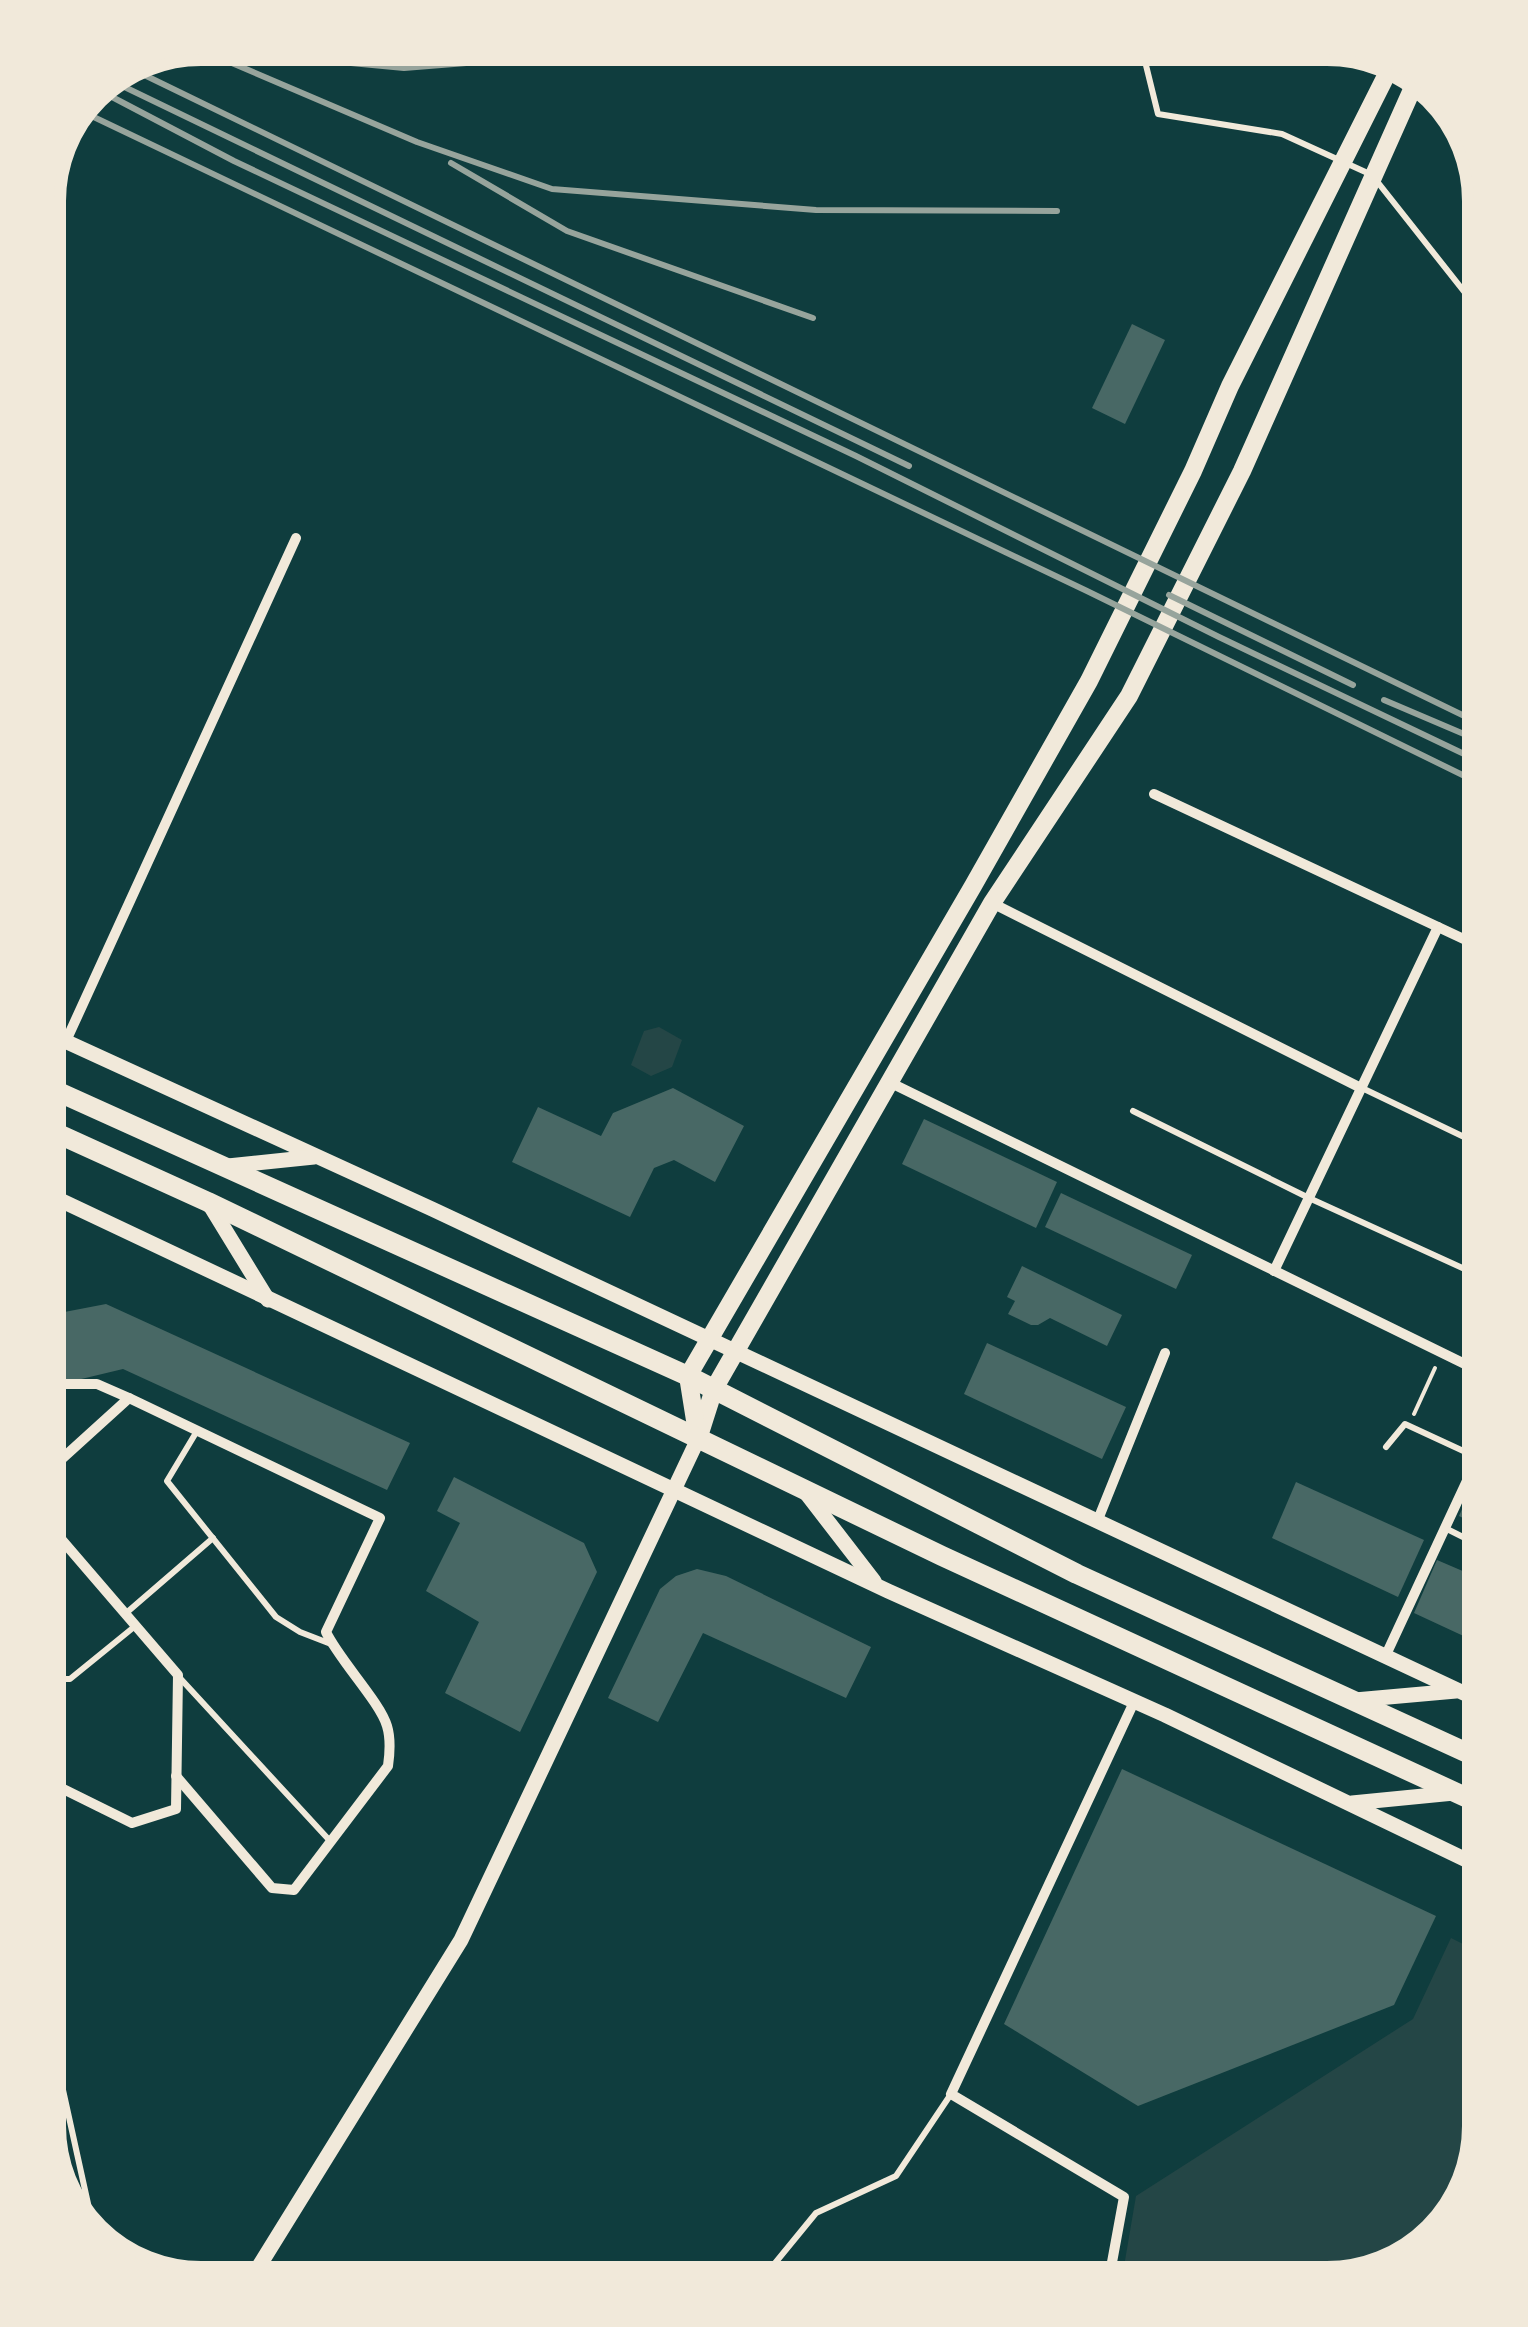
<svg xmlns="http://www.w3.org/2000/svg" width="1528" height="2327" viewBox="0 0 1528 2327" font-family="Georgia,serif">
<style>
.green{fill:#244646}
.building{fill:#486865}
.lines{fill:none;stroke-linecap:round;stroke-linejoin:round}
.path{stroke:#f1e9da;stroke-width:4}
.service{stroke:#f1e9da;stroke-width:6}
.minor{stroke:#f1e9da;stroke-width:10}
.tertiary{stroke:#f1e9da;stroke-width:15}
.secondary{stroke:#f1e9da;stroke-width:18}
.trunk{stroke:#f1e9da;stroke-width:20}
.rail{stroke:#97a49c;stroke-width:6}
.rim{fill:none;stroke:#f1e9da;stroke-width:12}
</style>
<rect width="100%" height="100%" fill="#0f3d3e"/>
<!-- green -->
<g class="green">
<polygon points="659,1027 682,1040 672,1067 651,1076 631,1065 644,1031"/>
<polygon points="1451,1938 1485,1955 1485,2127 1464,2206 1406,2264 1328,2284 1121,2284 1136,2196 1413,2019"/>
</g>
<!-- building -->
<g class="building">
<polygon points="1132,324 1165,340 1125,424 1092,408"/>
<polygon points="673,1088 744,1126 715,1182 674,1160 654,1168 630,1217 512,1162 538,1107 601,1136 613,1113"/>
<polygon points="924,1119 1057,1182 1036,1228 902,1164"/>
<polygon points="1061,1193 1192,1255 1176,1289 1045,1227"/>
<polygon points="1022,1266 1122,1315 1107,1346 1050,1318 1038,1325 1031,1325 1008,1314 1015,1301 1007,1297"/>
<polygon points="106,1304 410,1443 387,1490 123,1369 73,1381 43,1382 43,1313 54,1314"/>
<polygon points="987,1343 1126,1407 1102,1459 964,1394"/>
<polygon points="1477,1476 1485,1480 1485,1529 1459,1516"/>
<polygon points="454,1477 584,1543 597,1572 520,1732 445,1693 479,1622 426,1591 460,1523 437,1511"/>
<polygon points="1296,1482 1424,1540 1398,1597 1272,1538"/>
<polygon points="1474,1554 1485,1559 1485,1646 1414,1613 1437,1560 1465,1572"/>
<polygon points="697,1569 726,1576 871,1647 846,1698 703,1633 658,1722 608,1698 660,1589 676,1576"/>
<polygon points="1122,1769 1436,1916 1394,2005 1138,2106 1004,2024"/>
<polygon points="1223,2262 1260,2279 1258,2284 1213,2284"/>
</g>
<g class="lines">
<!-- path -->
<g class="path">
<polyline points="1414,1414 1435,1368"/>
<polyline points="1449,2221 1473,2174"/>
<path d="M 1409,2261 C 1405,2236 1419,2218 1445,2225"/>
</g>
<!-- service -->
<g class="service">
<polyline points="780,43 789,51 1141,45 1158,114 1282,134 1372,175 1485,318"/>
<polyline points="1362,1088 1485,1147"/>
<polyline points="1133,1111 1309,1198 1480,1276"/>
<polyline points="197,1431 167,1481 276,1617 300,1632 331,1644"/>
<polyline points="1386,1447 1405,1424 1485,1461"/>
<polyline points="1445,1528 1485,1548"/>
<polyline points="125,1614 213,1538"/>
<polyline points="43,1663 56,1679 70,1679 134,1627"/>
<polyline points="179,1677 331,1842"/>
<polyline points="43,1999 96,2240"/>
<polyline points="758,2284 816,2213 896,2176 951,2094"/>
</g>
<!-- minor -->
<g class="minor">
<polyline points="1154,794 1485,949"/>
<polyline points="992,903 1361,1088"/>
<polyline points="66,1041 296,538"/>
<polyline points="889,1082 1471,1367"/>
<polyline points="1274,1271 1438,927"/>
<path d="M 129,1398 L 380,1518 L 326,1632 C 340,1661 380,1702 387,1726 C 391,1739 390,1752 388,1766 L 294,1890 L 272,1888 L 176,1776"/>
<polyline points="43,1476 129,1398 97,1384 43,1384"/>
<polyline points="1097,1522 1165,1353"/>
<polyline points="1385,1657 1478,1457"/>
<polyline points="43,1779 132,1823 176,1809 178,1675 43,1518"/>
<polyline points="1108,2284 1124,2197 951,2094 1134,1702"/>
</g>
<!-- tertiary -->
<g class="tertiary">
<polyline points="43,1031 432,1209 1485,1703"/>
<polyline points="228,1166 314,1157"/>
<polyline points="43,1192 888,1591 1165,1715 1485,1869"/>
<polyline points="208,1202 268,1300"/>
<polyline points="806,1493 874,1581"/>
<polyline points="1355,1700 1456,1691"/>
<polyline points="1352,1803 1454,1793"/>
<polyline points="248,2284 461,1940 698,1439"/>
</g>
<!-- secondary -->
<g class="secondary">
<polyline points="700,1433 714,1389 992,903 1129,696 1242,471 1419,74"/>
<polyline points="698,1439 688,1376 973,886 1089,681 1193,471 1230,386 1393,62"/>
</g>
<!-- trunk -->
<g class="trunk">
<polyline points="43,1085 688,1376 1077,1574 1485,1761"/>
<polyline points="43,1127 208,1202 942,1556 1485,1806"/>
</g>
<!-- rail -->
<g class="rail">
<polyline points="214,43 277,56 404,68 603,52"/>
<polyline points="192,46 417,142 552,189 816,210 1057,211"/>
<polyline points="134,70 1485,726"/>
<polyline points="110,80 909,466"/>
<polyline points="93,87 234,161 856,456 1219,637 1485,764"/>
<polyline points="79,110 1087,591 1485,786"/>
<polyline points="451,163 567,231 813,318"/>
<polyline points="1169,595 1353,685"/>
<polyline points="1384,700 1485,743"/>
</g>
</g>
<!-- crop -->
<path d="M0 0H1528V2327H0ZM201 60H1327A141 141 0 0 1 1468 201V2126A141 141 0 0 1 1327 2267H201A141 141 0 0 1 60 2126V201A141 141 0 0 1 201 60Z" fill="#f1e9da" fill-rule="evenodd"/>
<path class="rim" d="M201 60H1327A141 141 0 0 1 1468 201V2126A141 141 0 0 1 1327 2267H201A141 141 0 0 1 60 2126V201A141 141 0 0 1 201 60Z"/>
</svg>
